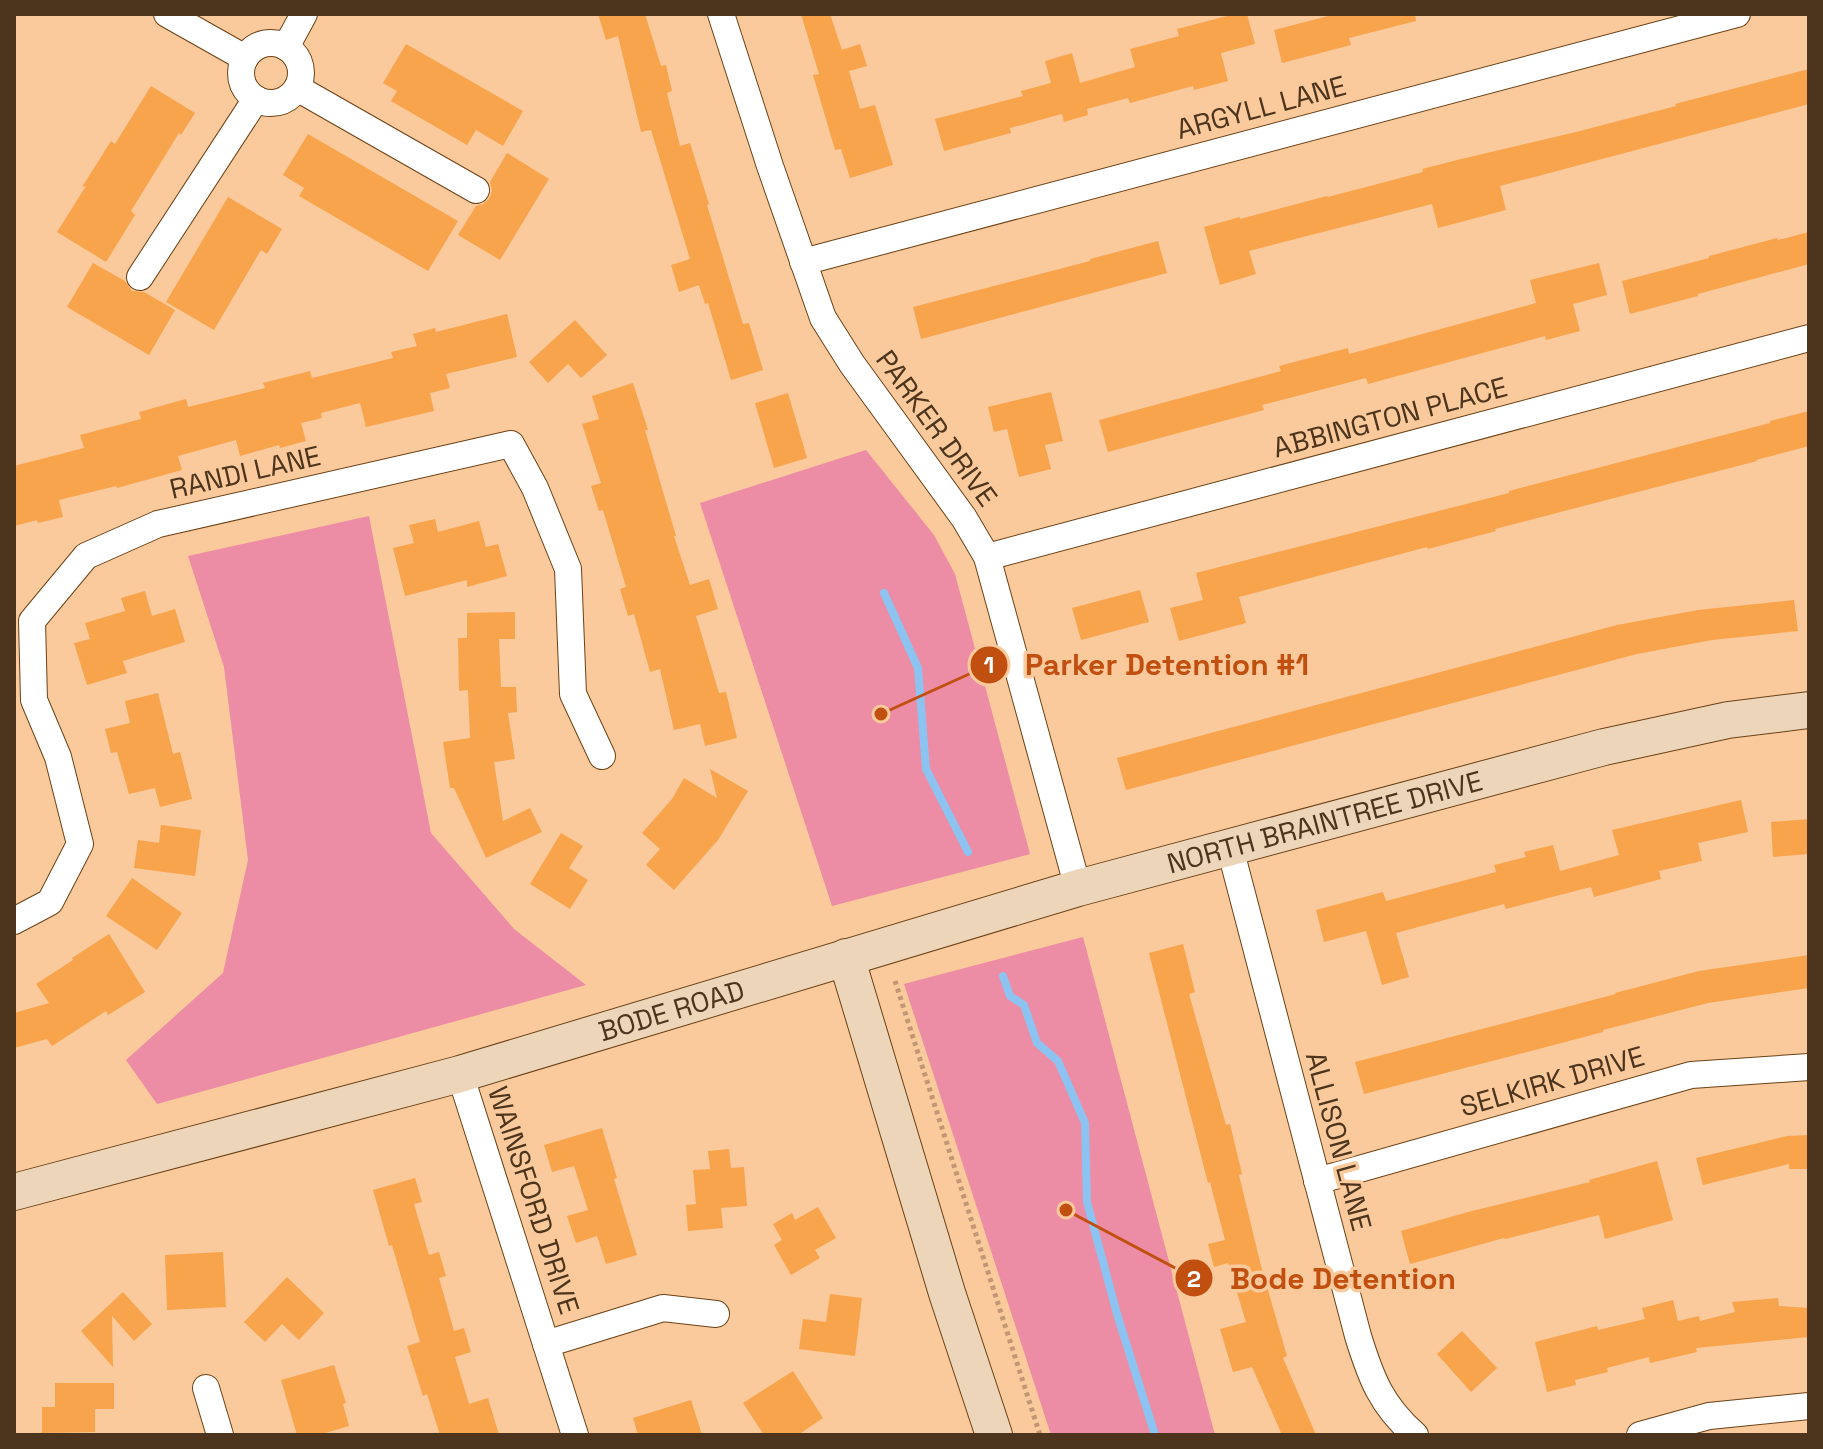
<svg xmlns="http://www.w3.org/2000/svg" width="1823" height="1449" viewBox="0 0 1823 1449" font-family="'Space Grotesk',sans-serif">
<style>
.green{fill:#ed8ca5}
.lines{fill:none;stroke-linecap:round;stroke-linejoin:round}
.stream{stroke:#8dc3f0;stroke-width:8}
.building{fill:#f8a44c}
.street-casing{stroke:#6b4216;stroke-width:28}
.secondary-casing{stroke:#6b4216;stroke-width:38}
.path{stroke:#c19873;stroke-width:5;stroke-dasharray:4 4;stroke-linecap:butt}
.street{stroke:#fff;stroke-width:26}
.secondary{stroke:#ecd5b9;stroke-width:36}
.labels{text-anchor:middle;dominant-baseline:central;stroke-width:7;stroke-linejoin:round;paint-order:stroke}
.street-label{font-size:28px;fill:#4c341d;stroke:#fac99c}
.leader{fill:none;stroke:#c15010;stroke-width:3}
.callout-dot{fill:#c15010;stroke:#fac99c;stroke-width:3}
.mark-label{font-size:24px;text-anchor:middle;font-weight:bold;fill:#fff}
.callout-label{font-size:30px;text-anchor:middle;font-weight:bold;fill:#c15010;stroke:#fac99c;stroke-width:7;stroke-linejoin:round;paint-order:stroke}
</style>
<rect width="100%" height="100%" fill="#fac99c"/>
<!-- green -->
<g class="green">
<polygon points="866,450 934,535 955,574 1030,854 832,906 700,503"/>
<polygon points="369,516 431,833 514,929 586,985 157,1104 126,1060 223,973 248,860 224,667 188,556"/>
<polygon points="1083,937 1215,1435 1051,1435 904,984"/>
</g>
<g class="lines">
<!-- stream -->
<g class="stream">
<polyline points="884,593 918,668 926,769 968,852"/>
<polyline points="1003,976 1010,996 1024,1005 1037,1043 1058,1061 1085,1123 1087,1202 1117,1314 1155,1435"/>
</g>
</g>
<!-- building -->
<g class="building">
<polygon points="598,14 645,14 661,66 666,65 672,91 667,93 680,146 690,143 709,204 707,205 743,324 749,323 763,370 731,380 708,303 705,304 699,285 679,292 671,265 690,259 651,130 641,132 618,36 606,40"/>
<polygon points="801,14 830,14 842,50 860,44 867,66 849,71 860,109 875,105 893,165 850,178 841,149 835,150 813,75 819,74"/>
<polygon points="1235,14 1247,14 1255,44 1221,53 1228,81 1194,90 1193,86 1130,103 1128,98 1087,109 1088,115 1064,122 1062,114 1010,128 1011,133 944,151 935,119 1023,96 1021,91 1051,83 1045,61 1072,53 1080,83 1135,67 1130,49 1179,36 1177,29"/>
<polygon points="1336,14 1415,14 1416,21 1349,38 1351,45 1282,63 1274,30"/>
<polygon points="406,44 523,111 503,146 476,130 467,145 391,101 397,91 383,83"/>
<polygon points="1809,69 1809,104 1500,186 1506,210 1438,228 1432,204 1249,251 1256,274 1220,285 1204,227 1240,217 1240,219 1327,196 1328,197 1423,172 1422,169 1457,160 1576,132 1676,106 1675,104"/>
<polygon points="151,86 195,113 181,135 179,133 131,211 135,215 106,262 57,232 86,186 82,187 111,141 115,144"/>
<polygon points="308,134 458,221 428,271 299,196 304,188 283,175"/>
<polygon points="507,153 549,179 500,260 458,235 476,206 483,204 489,199 492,191 490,182"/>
<polygon points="228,197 282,229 267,254 261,250 214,330 166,302"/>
<polygon points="1809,232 1809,264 1698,294 1698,296 1630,314 1622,281 1709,258 1709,256 1777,238 1778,240"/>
<polygon points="1158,241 1167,273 921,339 913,307 1090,261 1090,259"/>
<polygon points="93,263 125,281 132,291 144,292 175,310 149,355 67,307"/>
<polygon points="1599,263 1607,295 1573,304 1580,331 1546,340 1545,336 1368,384 1366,378 1262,405 1264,410 1108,452 1099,420 1281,371 1279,366 1348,348 1349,354 1536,303 1530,280"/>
<polygon points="507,314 517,357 446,374 450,388 430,393 434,411 366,427 360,403 321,413 322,418 301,423 306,441 280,448 279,445 240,456 236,440 178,456 182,470 117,488 116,486 59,500 63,517 38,523 37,520 14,526 14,466 84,448 80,435 141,419 139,412 186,399 188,407 265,388 263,383 310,371 312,378 393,358 391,352 417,346 413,334 435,328 436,332"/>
<polygon points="575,320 607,355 581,378 568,364 548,383 529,362"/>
<polygon points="633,383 648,430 645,430 676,536 674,536 690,585 709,579 718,609 696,616 719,693 726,692 737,738 705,746 700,724 674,730 660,669 650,672 634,614 628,616 620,589 626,587 603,510 599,511 591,486 601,483 582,424 599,419 592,396"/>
<polygon points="1051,392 1063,441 1045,445 1051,469 1019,477 1007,429 994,432 988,407"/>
<polygon points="788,393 807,458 774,468 755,403"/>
<polygon points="1809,411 1809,446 1756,460 1757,461 1495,529 1496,531 1428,549 1427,547 1239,597 1246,623 1179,641 1170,608 1203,600 1196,573 1509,493 1509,491 1770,423 1770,421"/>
<polygon points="435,519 438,532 479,521 486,547 498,544 507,576 467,587 467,580 405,596 393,548 414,543 409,525"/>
<polygon points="1140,590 1149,622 1081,640 1072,608"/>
<polygon points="145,591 152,616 175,609 185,642 123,661 127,673 87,685 74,643 90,639 85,623 125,611 121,598"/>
<polygon points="1794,600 1798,631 1712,640 1637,654 1126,790 1117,758 1617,625 1698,610"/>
<polygon points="515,612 515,639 499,639 501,687 516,687 517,712 508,713 515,759 494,762 503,821 530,808 542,832 486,858 454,788 450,788 443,742 470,738 468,690 459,691 458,638 467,638 467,613"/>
<polygon points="158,693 173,754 180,752 192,799 160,807 155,788 129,794 117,752 111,753 105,729 130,723 125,701"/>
<polygon points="710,769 748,791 718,840 674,890 646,865 660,849 642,833 672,799 684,778 717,798"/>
<polygon points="1741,800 1748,832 1698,843 1702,861 1659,871 1661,879 1594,897 1591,887 1506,909 1504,904 1396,933 1409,977 1382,985 1366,931 1324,942 1316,910 1383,892 1386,901 1496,872 1494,865 1526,857 1524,852 1553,845 1560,871 1619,855 1612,830"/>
<polygon points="1809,819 1809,854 1773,857 1771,822"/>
<polygon points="161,825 201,830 195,876 134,868 138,840 159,843"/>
<polygon points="561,833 583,846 569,868 588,880 570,909 530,884"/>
<polygon points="132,878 182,913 157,950 106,916"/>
<polygon points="109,934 145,992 108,1015 106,1011 52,1046 47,1039 14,1048 14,1013 49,1003 36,984 73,960 72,958"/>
<polygon points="1183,944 1195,992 1189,994 1226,1125 1230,1124 1242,1174 1239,1175 1261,1266 1287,1356 1283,1358 1316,1435 1282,1435 1252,1367 1233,1372 1220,1329 1246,1322 1228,1263 1214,1267 1208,1244 1225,1240 1210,1182 1208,1183 1149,953"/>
<polygon points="1809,955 1809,988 1708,1003 1603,1030 1603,1032 1535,1050 1364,1094 1355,1062 1616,994 1615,993 1699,971"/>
<polygon points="602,1128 617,1178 614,1179 637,1255 606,1264 597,1236 576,1243 567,1216 588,1210 574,1166 552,1172 544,1145"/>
<polygon points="1809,1135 1809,1169 1789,1169 1789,1164 1703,1185 1696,1158 1787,1136"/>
<polygon points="729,1149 731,1168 744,1167 747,1206 721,1208 723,1228 688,1231 686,1205 696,1204 693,1170 710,1169 708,1151"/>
<polygon points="1657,1161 1673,1220 1605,1239 1599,1215 1505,1239 1504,1238 1410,1264 1401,1231 1468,1212 1590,1182 1589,1180"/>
<polygon points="415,1178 422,1202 414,1204 429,1255 439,1252 446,1276 439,1278 454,1331 464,1328 471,1352 455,1357 469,1404 488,1398 499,1435 440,1435 427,1394 423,1396 407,1346 420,1342 392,1245 389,1246 373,1190"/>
<polygon points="818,1207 836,1238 815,1250 820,1258 791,1275 774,1245 782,1240 773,1224 792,1213 795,1220"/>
<polygon points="223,1252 226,1307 167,1310 165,1255"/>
<polygon points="287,1277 324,1313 299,1340 282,1324 265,1342 244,1322"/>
<polygon points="123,1292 152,1324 134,1341 112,1316 113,1367 81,1331"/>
<polygon points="830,1294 862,1298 855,1356 799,1349 803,1319 826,1322"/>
<polygon points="1778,1298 1779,1306 1809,1308 1809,1337 1696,1348 1697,1352 1650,1363 1649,1357 1607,1368 1608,1372 1575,1380 1576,1385 1547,1392 1535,1342 1597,1326 1598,1330 1645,1319 1642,1308 1673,1300 1678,1321 1699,1316 1700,1321 1735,1312 1732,1302"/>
<polygon points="1462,1331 1497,1368 1471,1392 1437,1354"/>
<polygon points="334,1365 346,1403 343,1404 349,1426 319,1435 297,1435 281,1380"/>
<polygon points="793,1371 823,1418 798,1435 764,1435 743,1403"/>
<polygon points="55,1383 114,1383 114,1409 95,1409 95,1432 42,1433 42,1407 55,1407"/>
<polygon points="691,1400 702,1435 638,1435 633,1418"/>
</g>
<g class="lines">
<!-- street casing -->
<g class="street-casing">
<g id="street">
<polyline points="167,14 245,58"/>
<polyline points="721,14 770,166 823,318 852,364 964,518 987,557 1078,888"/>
<circle cx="271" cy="73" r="30"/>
<polyline points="286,47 304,14"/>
<polyline points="297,88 476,190"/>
<polyline points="803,262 1737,14"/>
<polyline points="140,277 256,99"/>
<polyline points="987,557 1809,338"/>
<path d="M 1230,848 L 1358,1336 C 1371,1378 1381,1405 1415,1435"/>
<polyline points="14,921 50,902 80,844 58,757 34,700 32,621 86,556 158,524 511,444 535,488 568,569 573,694 602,756"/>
<polyline points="460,1074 575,1435"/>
<polyline points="1317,1181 1691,1075 1809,1067"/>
<polyline points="546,1344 663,1308 716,1314"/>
<polyline points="206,1388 220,1435"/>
<polyline points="1640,1435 1709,1416 1809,1406"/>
</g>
</g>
<!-- secondary casing -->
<g class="secondary-casing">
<g id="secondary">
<polyline points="846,957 947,1293 994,1435"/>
<path id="s1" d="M 14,1192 L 460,1074 L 1078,888 L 1604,747 L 1728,720 L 1809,710"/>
</g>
</g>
<!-- path -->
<polyline class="path" points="895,981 1040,1435"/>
<!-- street -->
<use href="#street" class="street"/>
<!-- secondary -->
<use href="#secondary" class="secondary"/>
</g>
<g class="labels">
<!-- street labels -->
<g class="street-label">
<text transform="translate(1261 107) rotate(-15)">ARGYLL LANE</text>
<text transform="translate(1390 417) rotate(-15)">ABBINGTON PLACE</text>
<text transform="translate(937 428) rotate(54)">PARKER DRIVE</text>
<text transform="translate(245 472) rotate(-13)">RANDI LANE</text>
<text stroke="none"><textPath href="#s1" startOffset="1362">NORTH BRAINTREE DRIVE</textPath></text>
<text stroke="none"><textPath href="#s1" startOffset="682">BODE ROAD</textPath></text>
<text transform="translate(1552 1081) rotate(-16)">SELKIRK DRIVE</text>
<text transform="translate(1339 1141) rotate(75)">ALLISON LANE</text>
<text transform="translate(534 1200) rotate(72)">WAINSFORD DRIVE</text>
</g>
</g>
<!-- callouts -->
<path class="leader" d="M881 714L989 665M1066 1210L1194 1278"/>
<g class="callout-dot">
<circle cx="881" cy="714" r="8"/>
<circle cx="1066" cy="1210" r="8"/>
<circle cx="989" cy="665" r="20"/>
<circle cx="1194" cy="1278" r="20"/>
</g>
<g class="mark-label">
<text x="989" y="673">1</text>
<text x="1194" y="1287">2</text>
</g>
<g class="callout-label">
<text x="1167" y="675">Parker Detention #1</text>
<text x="1343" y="1289">Bode Detention</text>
</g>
<!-- border -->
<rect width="1823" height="1449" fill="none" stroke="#4c341d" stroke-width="32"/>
</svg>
